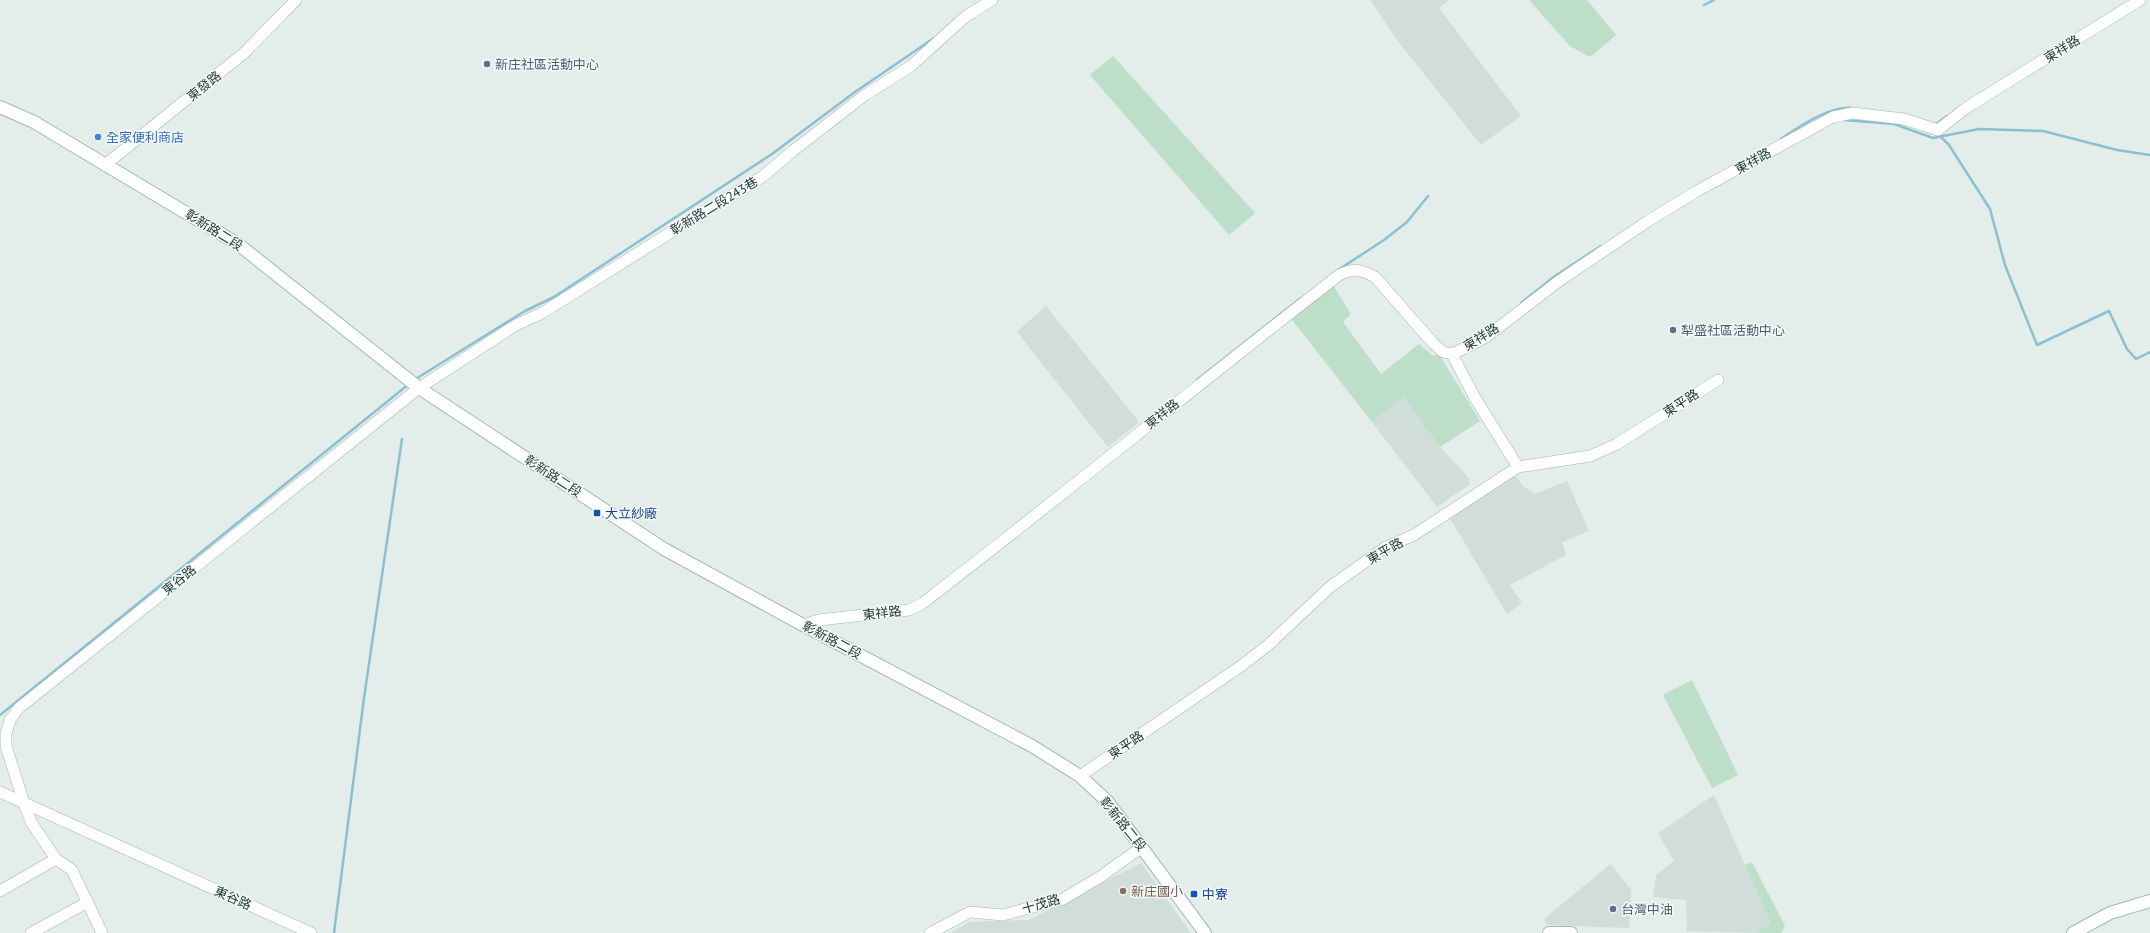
<svg xmlns="http://www.w3.org/2000/svg" width="2150" height="933" viewBox="0 0 2150 933" font-family="'PT Sans','Noto Sans TC',sans-serif">
<style>
.built{fill:#d1ddd9}
.green{fill:#bddec9}
.lines{fill:none;stroke-linecap:round;stroke-linejoin:round}
.stream{stroke:#8cc0d1;stroke-width:2.5}
.street-casing{stroke:#a6b5b2;stroke-width:12}
.secondary-casing{stroke:#a2b9b3;stroke-width:14}
.street{stroke:#fff;stroke-width:11}
.secondary{stroke:#fff;stroke-width:12}
.service-dot{fill:#5c6f8a;stroke:#f4f9f7;stroke-width:1.5}
.shop-dot{fill:#3f7fe0;stroke:#f4f9f7;stroke-width:1.5}
.transit-dot{fill:#1a4fb4;stroke:#f4f9f7;stroke-width:1.5}
.education-dot{fill:#8d6e63;stroke:#f4f9f7;stroke-width:1.5}
.labels{text-anchor:middle;dominant-baseline:central;stroke-width:3;stroke-linejoin:round;paint-order:stroke}
.street-label{font-size:13px;fill:#233e3a;stroke:#f4f9f7}
.service-label{font-size:13px;fill:#4e5e75;stroke:#f4f9f7;text-anchor:start}
.shop-label{font-size:13px;fill:#366cbe;stroke:#f4f9f7;text-anchor:start}
.transit-label{font-size:13px;fill:#164399;stroke:#f4f9f7;text-anchor:start}
.education-label{font-size:13px;fill:#785e54;stroke:#f4f9f7;text-anchor:start}
</style>
<rect width="100%" height="100%" fill="#e3edea"/>
<!-- built -->
<g class="built">
<polygon points="1370,0 1449,0 1439,8 1521,116 1481,145 1397,40"/>
<polygon points="1046,306 1139,422 1108,447 1017,332"/>
<polygon points="1404,397 1440,447 1468,477 1470,484 1437,507 1372,422"/>
<polygon points="1512,471 1522,485 1534,494 1567,481 1589,531 1562,542 1566,555 1510,585 1522,603 1507,614 1448,515"/>
<polygon points="1714,795 1771,924 1760,929 1758,933 1687,931 1686,900 1653,897 1656,875 1674,861 1658,833"/>
<polygon points="1141,863 1191,933 950,933 969,922 1029,920"/>
<polygon points="1611,864 1631,890 1629,928 1548,925 1544,920 1547,916"/>
</g>
<!-- green -->
<g class="green">
<polygon points="1529,0 1587,0 1616,35 1590,57 1570,46"/>
<polygon points="1113,56 1255,213 1229,235 1090,75"/>
<polygon points="1330,280 1351,314 1343,322 1381,374 1419,344 1432,355 1440,356 1480,421 1440,447 1404,397 1372,422 1286,312"/>
<polygon points="1692,680 1738,775 1712,788 1663,695"/>
<polygon points="1752,862 1785,926 1781,933 1758,933 1760,929 1771,924 1745,865"/>
</g>
<g class="lines">
<!-- stream -->
<g class="stream">
<polyline points="1704,5 1714,0"/>
<polyline points="1844,120 1894,124 1933,138 1979,129 2043,131 2117,150 2150,155"/>
<polyline points="1935,125 1947,116"/>
<polyline points="1941,137 1949,145 1990,209 2005,265 2037,345 2109,311 2127,349 2136,359 2150,352"/>
<path d="M 1781,139 C 1798,127 1831,105 1852,108"/>
<polyline points="1335,272 1384,240 1407,222 1428,196"/>
<polyline points="1521,303 1555,276 1601,246"/>
<polyline points="414,380 525,311 554,297 772,154 855,92 934,38"/>
<polyline points="1197,380 1301,298"/>
<polyline points="0,715 409,384"/>
<polyline points="334,933 364,698 402,439"/>
</g>
<!-- street casing -->
<g class="street-casing">
<g id="street">
<polyline points="105,165 244,53 296,0"/>
<polyline points="1452,354 1475,398 1518,467"/>
<path d="M 803,625 L 819,620 L 909,610 L 923,603 C 1063,495 1199,384 1339,275 C 1354,268 1360,269 1375,277 L 1433,343 L 1443,352 L 1452,354 L 1473,344 L 1486,337 L 1559,281 L 1648,221 L 1697,191 L 1833,117 L 1852,113 L 1904,119 L 1938,130 L 1966,108 L 2140,0"/>
<polyline points="1080,776 1241,666 1267,646 1330,587 1386,547 1414,535 1518,467 1590,456 1617,444 1718,380"/>
<polyline points="0,792 311,933"/>
<polyline points="0,891 56,859"/>
<polyline points="31,933 88,902"/>
<polyline points="102,933 72,870 56,859 31,822 24,803 6,746 6,734 10,720 19,708 419,388 516,325 542,313 689,221 762,177 794,150 865,95 911,66 965,17 992,0"/>
<polyline points="930,933 970,912 1003,915 1063,899 1100,877 1142,847"/>
</g>
</g>
<!-- secondary casing -->
<g class="secondary-casing">
<g id="secondary">
<polyline points="0,107 34,122 238,244 419,388 664,549 803,625 1032,746 1080,776 1108,802 1205,933"/>
<polyline points="1549,933 1571,933"/>
<polyline points="2073,933 2110,913 2150,901"/>
</g>
</g>
<!-- street -->
<use href="#street" class="street"/>
<!-- secondary -->
<use href="#secondary" class="secondary"/>
</g>
<!-- markers -->
<g class="service-dot">
<circle cx="487" cy="64" r="4"/>
<circle cx="1673" cy="330" r="4"/>
<circle cx="1613" cy="909" r="4"/>
</g>
<circle class="shop-dot" cx="98" cy="137" r="4"/>
<g class="transit-dot">
<rect x="593" y="509" width="8" height="8" rx="2"/>
<rect x="1190" y="890" width="8" height="8" rx="2"/>
</g>
<circle class="education-dot" cx="1123" cy="891" r="4"/>
<g class="labels">
<!-- street labels -->
<g class="street-label">
<text transform="translate(2062 49) rotate(-32)">東祥路</text>
<text transform="translate(204 86) rotate(-39)">東發路</text>
<text transform="translate(1753 161) rotate(-29)">東祥路</text>
<text transform="translate(714 206) rotate(-31)">彰新路二段243巷</text>
<text transform="translate(214 230) rotate(32)">彰新路二段</text>
<text transform="translate(1481 337) rotate(-32)">東祥路</text>
<text transform="translate(1681 403) rotate(-33)">東平路</text>
<text transform="translate(1162 414) rotate(-39)">東祥路</text>
<text transform="translate(553 476) rotate(33)">彰新路二段</text>
<text transform="translate(1385 551) rotate(-30)">東平路</text>
<text transform="translate(179 580) rotate(-39)">東谷路</text>
<text transform="translate(882 613) rotate(-7)">東祥路</text>
<text transform="translate(832 640) rotate(28)">彰新路二段</text>
<text transform="translate(1126 745) rotate(-34)">東平路</text>
<text transform="translate(1123 824) rotate(51)">彰新路二段</text>
<text transform="translate(233 898) rotate(24)">東谷路</text>
<text transform="translate(1041 904) rotate(-16)">十茂路</text>
</g>
<!-- service labels -->
<g class="service-label">
<text x="495" y="64">新庄社區活動中心</text>
<text x="1681" y="330">犁盛社區活動中心</text>
<text x="1621" y="909">台灣中油</text>
</g>
<!-- shop labels -->
<g class="shop-label">
<text x="106" y="137">全家便利商店</text>
</g>
<!-- transit labels -->
<g class="transit-label">
<text x="605" y="513">大立紗廠</text>
<text x="1202" y="894">中寮</text>
</g>
<!-- education labels -->
<g class="education-label">
<text x="1131" y="891">新庄國小</text>
</g>
</g>
</svg>
